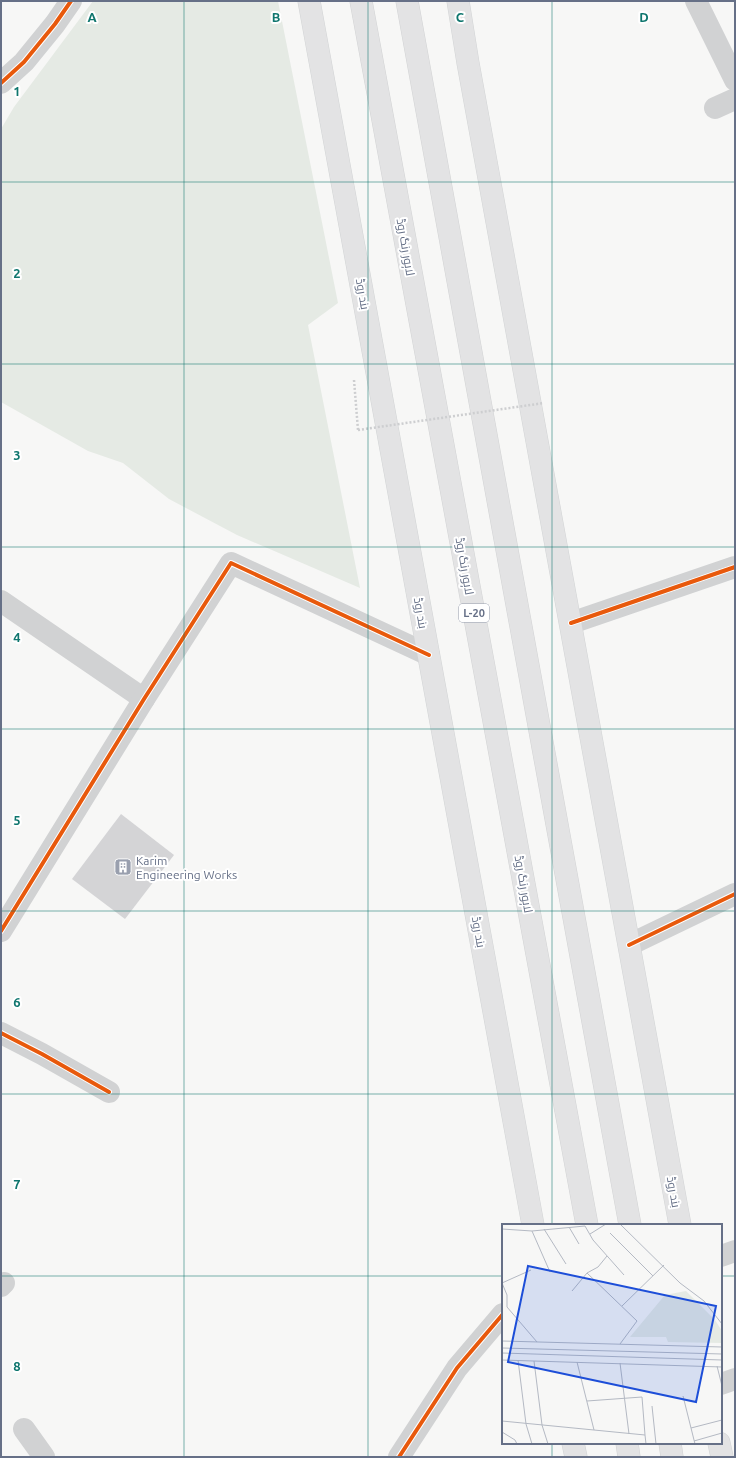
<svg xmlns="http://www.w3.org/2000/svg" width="736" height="1458" viewBox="0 0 736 1458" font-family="Ubuntu,Cairo,sans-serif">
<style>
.green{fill:#e5eae4}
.building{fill:#d4d4d6}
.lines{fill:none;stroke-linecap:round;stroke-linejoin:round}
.major-casing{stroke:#d2d4d5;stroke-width:23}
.highway-casing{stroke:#d2d3d4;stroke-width:23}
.path{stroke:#cdced0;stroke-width:2.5;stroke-dasharray:2 2;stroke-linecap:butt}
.minor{stroke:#d1d2d3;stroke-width:22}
.major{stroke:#e3e3e4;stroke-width:22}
.highway{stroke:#e3e3e4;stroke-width:22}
.path-bridge{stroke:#cdced0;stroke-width:2.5;stroke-dasharray:2 2;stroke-linecap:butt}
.cycleway-casing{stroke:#fff;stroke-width:6}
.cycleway{stroke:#e8590c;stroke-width:4}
.grid{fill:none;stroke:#0f766e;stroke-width:1;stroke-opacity:0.55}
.labels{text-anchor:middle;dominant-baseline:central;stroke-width:4;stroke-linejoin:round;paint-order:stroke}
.shield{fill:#fff;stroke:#949bab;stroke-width:1}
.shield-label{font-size:11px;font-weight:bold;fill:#667087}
.street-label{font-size:12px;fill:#667087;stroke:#fff}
.poi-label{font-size:12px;fill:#667087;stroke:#fff;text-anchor:start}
.inset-road{fill:none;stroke:#b4b9c3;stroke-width:1}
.view{fill:#1d4ed8;fill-opacity:0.15;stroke:#1d4ed8;stroke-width:2}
.inset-edge{fill:none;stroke:#667087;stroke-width:2}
.grid-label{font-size:13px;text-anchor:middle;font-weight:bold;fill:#0f766e;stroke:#fff;stroke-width:4;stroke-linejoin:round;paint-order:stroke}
</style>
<rect width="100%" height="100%" fill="#f7f7f6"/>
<!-- green -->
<polygon class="green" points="93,1 278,1 338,303 308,325 360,588 237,535 169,499 123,463 88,451 1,402 1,129 14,107"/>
<!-- building -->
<polygon class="building" points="121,814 174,855 125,919 72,879"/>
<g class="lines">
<!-- major casing -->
<g class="major-casing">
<g id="major">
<polyline points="309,1 533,1225"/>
<polyline points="458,1 468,63 680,1225"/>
<polyline points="573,1443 576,1457"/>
<polyline points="719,1443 722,1457"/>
</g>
</g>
<!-- highway casing -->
<g class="highway-casing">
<g id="highway">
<polyline points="361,1 587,1225"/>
<polyline points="407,1 630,1225"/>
<polyline points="627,1443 629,1457"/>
<polyline points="670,1443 672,1457"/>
</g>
</g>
<!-- path -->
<polyline class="path" points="354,380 358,430"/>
<!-- minor -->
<g class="minor">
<polyline points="696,1 735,80"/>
<polyline points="1,83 24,62 55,24 71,1"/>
<polyline points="715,108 735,99"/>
<polyline points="1,601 144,699"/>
<polyline points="571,623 735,567"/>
<polyline points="1,931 144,699 231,563 429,655"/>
<polyline points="629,945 735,894"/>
<polyline points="1,1033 42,1054 109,1092"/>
<polyline points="721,1256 735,1251"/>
<polyline points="1,1286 4,1283"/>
<polyline points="721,1384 735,1379"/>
<polyline points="24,1429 44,1457"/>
<polyline points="399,1457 457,1368 503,1314"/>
</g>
<!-- major -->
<use href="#major" class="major"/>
<!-- highway -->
<use href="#highway" class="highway"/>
<!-- path-bridge -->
<polyline class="path-bridge" points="358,430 544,403"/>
<!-- cycleway casing -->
<g class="cycleway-casing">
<g id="cycleway">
<polyline points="1,83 24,62 55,24 71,1"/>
<polyline points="571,623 735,567"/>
<polyline points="1,931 144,699 231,563 429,655"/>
<polyline points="629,945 735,894"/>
<polyline points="1,1033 42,1054 109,1092"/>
<polyline points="399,1457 457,1368 503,1314"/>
</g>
</g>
<!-- cycleway -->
<use href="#cycleway" class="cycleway"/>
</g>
<!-- grid -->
<path class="grid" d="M 184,1 L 184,1457M 368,1 L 368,1457M 552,1 L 552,1225M 1,182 L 735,182M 1,364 L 735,364M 1,547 L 735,547M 1,729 L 735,729M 1,911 L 735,911M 1,1094 L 735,1094M 1,1276 L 503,1276M 721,1276 L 735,1276M 552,1443 L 552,1457"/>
<!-- icons -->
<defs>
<g id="building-square" transform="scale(0.9)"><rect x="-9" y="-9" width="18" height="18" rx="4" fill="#999fae" stroke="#fff"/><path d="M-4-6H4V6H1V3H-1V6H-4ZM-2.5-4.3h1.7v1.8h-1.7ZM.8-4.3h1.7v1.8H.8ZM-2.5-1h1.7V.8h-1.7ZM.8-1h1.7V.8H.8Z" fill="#fff"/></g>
</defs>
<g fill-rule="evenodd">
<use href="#building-square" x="123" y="867"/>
</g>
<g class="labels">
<!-- shield labels -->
<rect class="shield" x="459" y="604" width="30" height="18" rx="3"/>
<g class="shield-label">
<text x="474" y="613">L-20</text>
</g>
<!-- street labels -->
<g class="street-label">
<text transform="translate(406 247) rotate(80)">لاہور رنگ روڈ</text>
<text transform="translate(363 294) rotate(80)">بند روڈ</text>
<text transform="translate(465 566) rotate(80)">لاہور رنگ روڈ</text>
<text transform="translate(421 613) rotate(80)">بند روڈ</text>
<text transform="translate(524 884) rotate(80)">لاہور رنگ روڈ</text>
<text transform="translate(479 932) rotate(80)">بند روڈ</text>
<text transform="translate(674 1192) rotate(80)">بند روڈ</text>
</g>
<!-- poi labels -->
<g class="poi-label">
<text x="136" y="860">Karim<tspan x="136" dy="14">Engineering Works</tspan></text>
</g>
</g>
<!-- overview -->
<g transform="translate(502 1224)">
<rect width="220" height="220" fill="#f7f7f6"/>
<path d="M 184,67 L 213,96 L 220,107 L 220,119 L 166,118 L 164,113 L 128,113 L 163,71 Z" fill="#e5eae4"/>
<path class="inset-road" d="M 119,1 L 178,59 L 202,77 L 220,100M 67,3 L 77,20M 0,5 L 30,7 L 83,2 L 91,16 L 122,51M 42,5 L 64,40M 30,7 L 48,48M 108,9 L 151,52M 88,10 L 104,0M 85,49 L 135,97 L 118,120M 0,59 L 5,71 L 5,83 L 35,118M 0,59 L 29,46M 70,67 L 85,49 L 96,43 L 105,32M 120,82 L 162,41M 0,117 L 220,123M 0,124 L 220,130M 0,129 L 220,136M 0,136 L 220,143M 16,136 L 24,200 L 30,220M 32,137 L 40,201 L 46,220M 75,138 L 92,206M 118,139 L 127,210M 215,142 L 220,162M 181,172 L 193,220M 85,177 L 140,173 L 143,211M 150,182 L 154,220M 0,197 L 143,211 L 144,220M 189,204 L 220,196M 0,208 L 13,216 L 15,220M 192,217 L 220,209"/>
<path class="view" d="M 26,42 L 214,82 L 194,178 L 6,138 Z"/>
<rect width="220" height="220" class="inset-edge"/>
</g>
<g class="grid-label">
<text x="92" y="22">A</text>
<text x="276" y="22">B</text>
<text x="460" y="22">C</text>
<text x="644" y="22">D</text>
<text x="17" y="96">1</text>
<text x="17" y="278">2</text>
<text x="17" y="460">3</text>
<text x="17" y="642">4</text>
<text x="17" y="825">5</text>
<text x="17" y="1007">6</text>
<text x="17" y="1189">7</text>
<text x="17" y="1371">8</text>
</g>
<!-- border -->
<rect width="736" height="1458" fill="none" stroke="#667087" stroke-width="4"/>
</svg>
